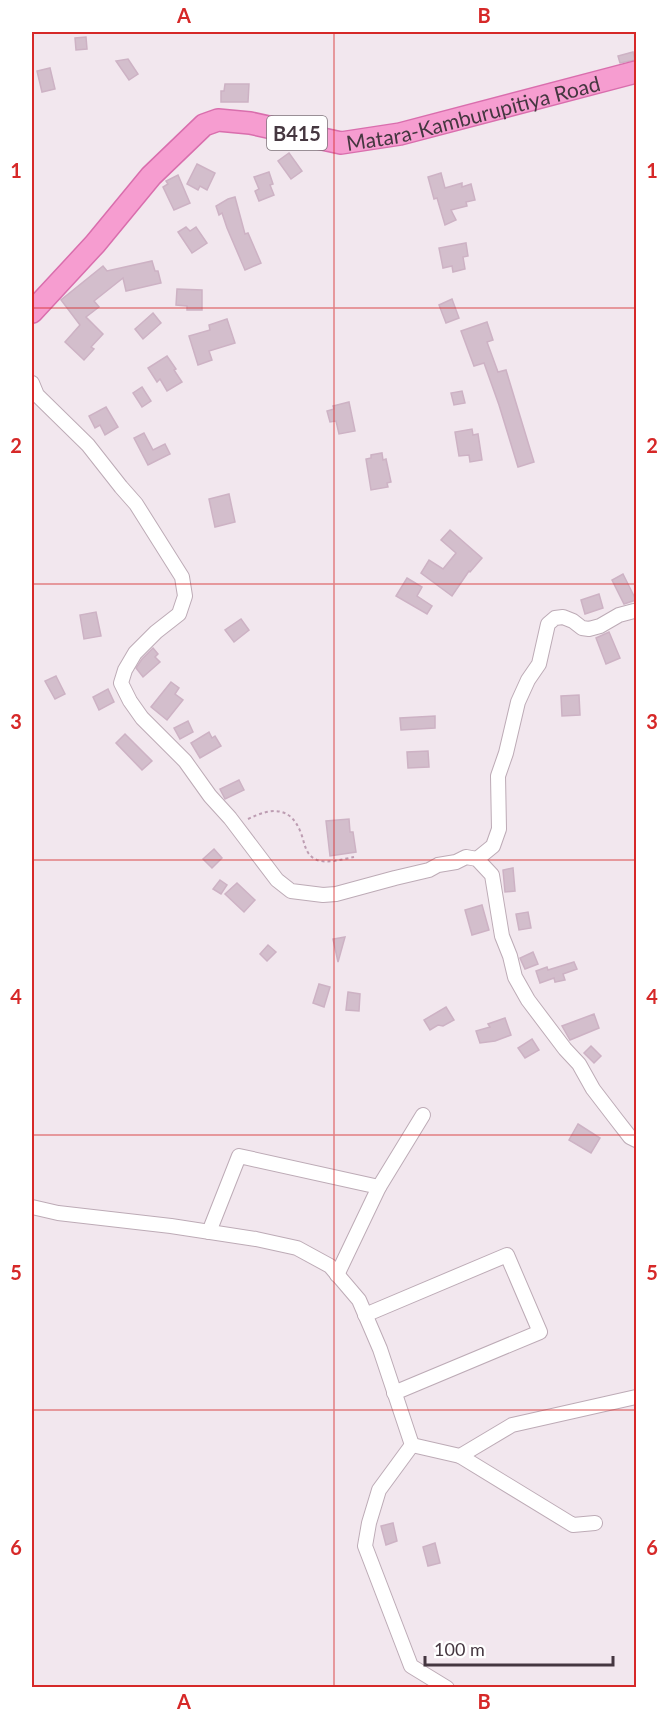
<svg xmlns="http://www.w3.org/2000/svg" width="668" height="1719" viewBox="0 0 668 1719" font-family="Lato,sans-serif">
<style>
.building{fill:#d3becc;stroke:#cdb2c4;stroke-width:1.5}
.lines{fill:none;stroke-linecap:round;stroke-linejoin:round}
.street-casing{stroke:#bdabb6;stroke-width:16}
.primary-casing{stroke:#d96ead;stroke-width:24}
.path{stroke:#bd9db2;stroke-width:2;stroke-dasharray:3 3;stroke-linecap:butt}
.street{stroke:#fff;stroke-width:14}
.primary{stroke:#f69dd0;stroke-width:21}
.grid{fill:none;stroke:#d62828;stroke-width:1.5;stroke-opacity:0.55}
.labels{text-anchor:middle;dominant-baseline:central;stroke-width:4.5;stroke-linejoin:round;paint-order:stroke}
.shield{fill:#fff;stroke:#7d7379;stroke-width:1.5}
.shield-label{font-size:20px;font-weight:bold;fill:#453740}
.street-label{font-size:21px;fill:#453740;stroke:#fff}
.neatline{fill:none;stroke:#d62828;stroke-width:2}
.grid-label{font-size:20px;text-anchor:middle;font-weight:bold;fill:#d62828}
</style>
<rect width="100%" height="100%" fill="#f2e7ee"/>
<!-- building -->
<g class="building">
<polygon points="86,37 87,49 76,50 75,38"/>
<polygon points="633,52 635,60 620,63 618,56"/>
<polygon points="128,59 138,74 129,80 116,61"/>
<polygon points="50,68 55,89 42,92 37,71"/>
<polygon points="225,84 249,84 248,102 221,102 221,91 224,91"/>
<polygon points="289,153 302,171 291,179 278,161"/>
<polygon points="197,164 215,173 207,190 200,186 198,190 187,184"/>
<polygon points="269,172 273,184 270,185 274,195 259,201 255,191 259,189 254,177"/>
<polygon points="441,173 445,188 462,183 462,187 471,184 475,200 466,202 467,206 451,210 456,220 445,225 437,198 434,199 428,177"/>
<polygon points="178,175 190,203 174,210 163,187 168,184 166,181"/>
<polygon points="235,197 245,234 248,233 261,263 245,270 227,228 222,213 219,215 216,206 228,199"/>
<polygon points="186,227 190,231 196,227 207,243 192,253 178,232"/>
<polygon points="466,243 468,256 463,257 465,269 453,272 452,266 443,268 439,248"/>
<polygon points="152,261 155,271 158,271 161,283 126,291 123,278 94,301 99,307 86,317 103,334 91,347 94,349 84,360 65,342 80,325 61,300 103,266 107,271"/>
<polygon points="177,289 202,290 202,310 187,310 187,306 176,305"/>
<polygon points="452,299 459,318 446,323 439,305"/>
<polygon points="153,313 161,323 143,339 135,329"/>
<polygon points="227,319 235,343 209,351 212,360 198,365 189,336 210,330 209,325"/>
<polygon points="487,322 493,340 487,342 498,372 506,370 534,462 518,467 499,405 484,363 474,366 461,331"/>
<polygon points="167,356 176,369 174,370 182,382 167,391 160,379 157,382 148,368"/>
<polygon points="142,387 151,401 142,407 133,393"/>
<polygon points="462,391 465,403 454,405 451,393"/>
<polygon points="349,402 355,431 339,434 336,421 330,422 327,411 334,409 333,406"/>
<polygon points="106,407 118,427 105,435 100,425 95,428 89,416"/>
<polygon points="472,429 473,435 478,434 482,460 470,462 469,455 459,456 455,432"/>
<polygon points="144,433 153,450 165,444 170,454 148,465 134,438"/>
<polygon points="382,453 383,460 386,459 391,482 387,483 388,487 371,490 366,459 371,458 371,455"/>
<polygon points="229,494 235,522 215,527 209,499"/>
<polygon points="450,530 482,558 470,572 469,571 452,596 421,573 429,560 443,569 456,553 441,540"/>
<polygon points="623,574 636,600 624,604 612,580"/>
<polygon points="407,578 422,587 417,596 432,606 427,614 396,596"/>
<polygon points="599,594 603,608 585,614 581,600"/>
<polygon points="96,612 101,636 84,639 80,615"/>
<polygon points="241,619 249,630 234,642 225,630"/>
<polygon points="609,632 620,658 606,664 596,638"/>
<polygon points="153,648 158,654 155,657 160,662 143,677 136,668 142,659"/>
<polygon points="56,676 65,694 55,699 45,681"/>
<polygon points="171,682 179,688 175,694 183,700 167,720 151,707"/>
<polygon points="108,689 114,702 99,710 93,697"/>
<polygon points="579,695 580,715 562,716 561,696"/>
<polygon points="435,716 435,728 401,730 400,718"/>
<polygon points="188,721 193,732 180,739 174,728"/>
<polygon points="209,732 212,738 215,736 221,746 200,758 191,743"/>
<polygon points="125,734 152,761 142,770 116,743"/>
<polygon points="428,751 429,767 408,768 407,752"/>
<polygon points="239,780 244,790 225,799 220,789"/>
<polygon points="349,819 350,832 353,832 356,852 330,856 326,821"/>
<polygon points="214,849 222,858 212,868 203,859"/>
<polygon points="513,868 515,891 505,892 503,870"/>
<polygon points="220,880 227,885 221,894 213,889"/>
<polygon points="237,883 255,900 244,912 225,894"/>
<polygon points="482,905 489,930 472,935 465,910"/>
<polygon points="528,912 531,928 519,930 516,914"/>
<polygon points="345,937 338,962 333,939"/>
<polygon points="268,945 276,952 267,961 260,954"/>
<polygon points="533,952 538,964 525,969 520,958"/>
<polygon points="574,962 577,969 563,974 565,980 555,982 554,978 540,983 536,971 547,967 548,970"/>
<polygon points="319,984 330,987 324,1007 313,1003"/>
<polygon points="348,992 360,994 359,1011 346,1010"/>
<polygon points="446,1007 454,1020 443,1026 438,1025 430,1030 424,1020"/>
<polygon points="594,1014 599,1028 570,1040 562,1026"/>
<polygon points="505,1018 511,1035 495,1041 480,1043 476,1031 490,1027 488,1024"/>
<polygon points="532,1039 539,1050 525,1058 518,1048"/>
<polygon points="591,1046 601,1056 594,1063 584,1053"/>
<polygon points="578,1124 600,1138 591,1153 569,1140"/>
<polygon points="393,1523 397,1541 386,1545 381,1526"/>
<polygon points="435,1543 440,1563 428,1566 423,1547"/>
</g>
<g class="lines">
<!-- street casing -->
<g class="street-casing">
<g id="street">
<polyline points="32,383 37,395 88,445 121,487 136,504 182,577 185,596 179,614 156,632 135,653 125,670 121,683 130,701 142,718 185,761 210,796 230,818 277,880 291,891 323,895 336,894 395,878 429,870 438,865 456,862 466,857 477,859 492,875 502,936 510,956 515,977 528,1000 565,1049 579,1064 593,1089 616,1119 630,1137 636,1140"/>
<polyline points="477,859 493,846 499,829 498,776 506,753 518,702 528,680 539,664 548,624 555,618 563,617 573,621 582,628 589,629 600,626 619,615 634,611"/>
<polyline points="379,1187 423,1115"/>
<polyline points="32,1207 58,1213 171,1226 256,1239 297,1248 330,1266 359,1300 380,1349 412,1445"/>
<polyline points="209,1232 239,1156 379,1187 337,1275"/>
<polyline points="365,1315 507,1255 540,1332 394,1393"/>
<polyline points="412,1445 379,1490 369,1523 365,1546 411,1666 447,1688"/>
<polyline points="412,1445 460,1456 512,1425 636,1397"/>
<polyline points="460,1456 573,1525 595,1523"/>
</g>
</g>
<!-- primary casing -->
<g class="primary-casing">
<g id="primary">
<path id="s1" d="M 32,312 L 95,244 L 151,176 L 204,125 L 218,120 L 250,123 L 341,143 L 400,134 L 636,72"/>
</g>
</g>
<!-- path -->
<path class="path" d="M 248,819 C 271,808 290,805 301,833 C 305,844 305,855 317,860 C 328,864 343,859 354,857"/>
<!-- street -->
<use href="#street" class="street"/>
<!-- primary -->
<use href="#primary" class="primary"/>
</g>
<!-- grid -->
<path class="grid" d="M 334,32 L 334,1688M 32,308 L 636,308M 32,584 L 636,584M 32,860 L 636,860M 32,1135 L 636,1135M 32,1410 L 636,1410"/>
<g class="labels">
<!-- shield labels -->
<rect class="shield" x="267" y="116" width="60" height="34" rx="4.5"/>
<g class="shield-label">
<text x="297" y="133">B415</text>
</g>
<!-- street labels -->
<g class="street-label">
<text stroke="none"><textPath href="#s1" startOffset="530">Matara-Kamburupitiya Road</textPath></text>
</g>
</g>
<!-- border -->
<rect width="668" height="1719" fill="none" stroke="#ffffff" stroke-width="66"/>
<!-- scale -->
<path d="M425 1656v9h188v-9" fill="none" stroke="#453740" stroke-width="3"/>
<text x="434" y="1656" font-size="18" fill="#453740" stroke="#ffffff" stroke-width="4.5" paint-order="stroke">100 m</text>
<rect x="33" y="33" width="602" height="1653" class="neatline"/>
<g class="grid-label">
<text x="184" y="23">A</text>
<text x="484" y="23">B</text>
<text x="16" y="178">1</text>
<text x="652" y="178">1</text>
<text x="16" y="453">2</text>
<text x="652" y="453">2</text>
<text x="16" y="729">3</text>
<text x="652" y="729">3</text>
<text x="16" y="1004">4</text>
<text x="652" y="1004">4</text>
<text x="16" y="1280">5</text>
<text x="652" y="1280">5</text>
<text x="16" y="1555">6</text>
<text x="652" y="1555">6</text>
<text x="184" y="1709">A</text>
<text x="484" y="1709">B</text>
</g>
</svg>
